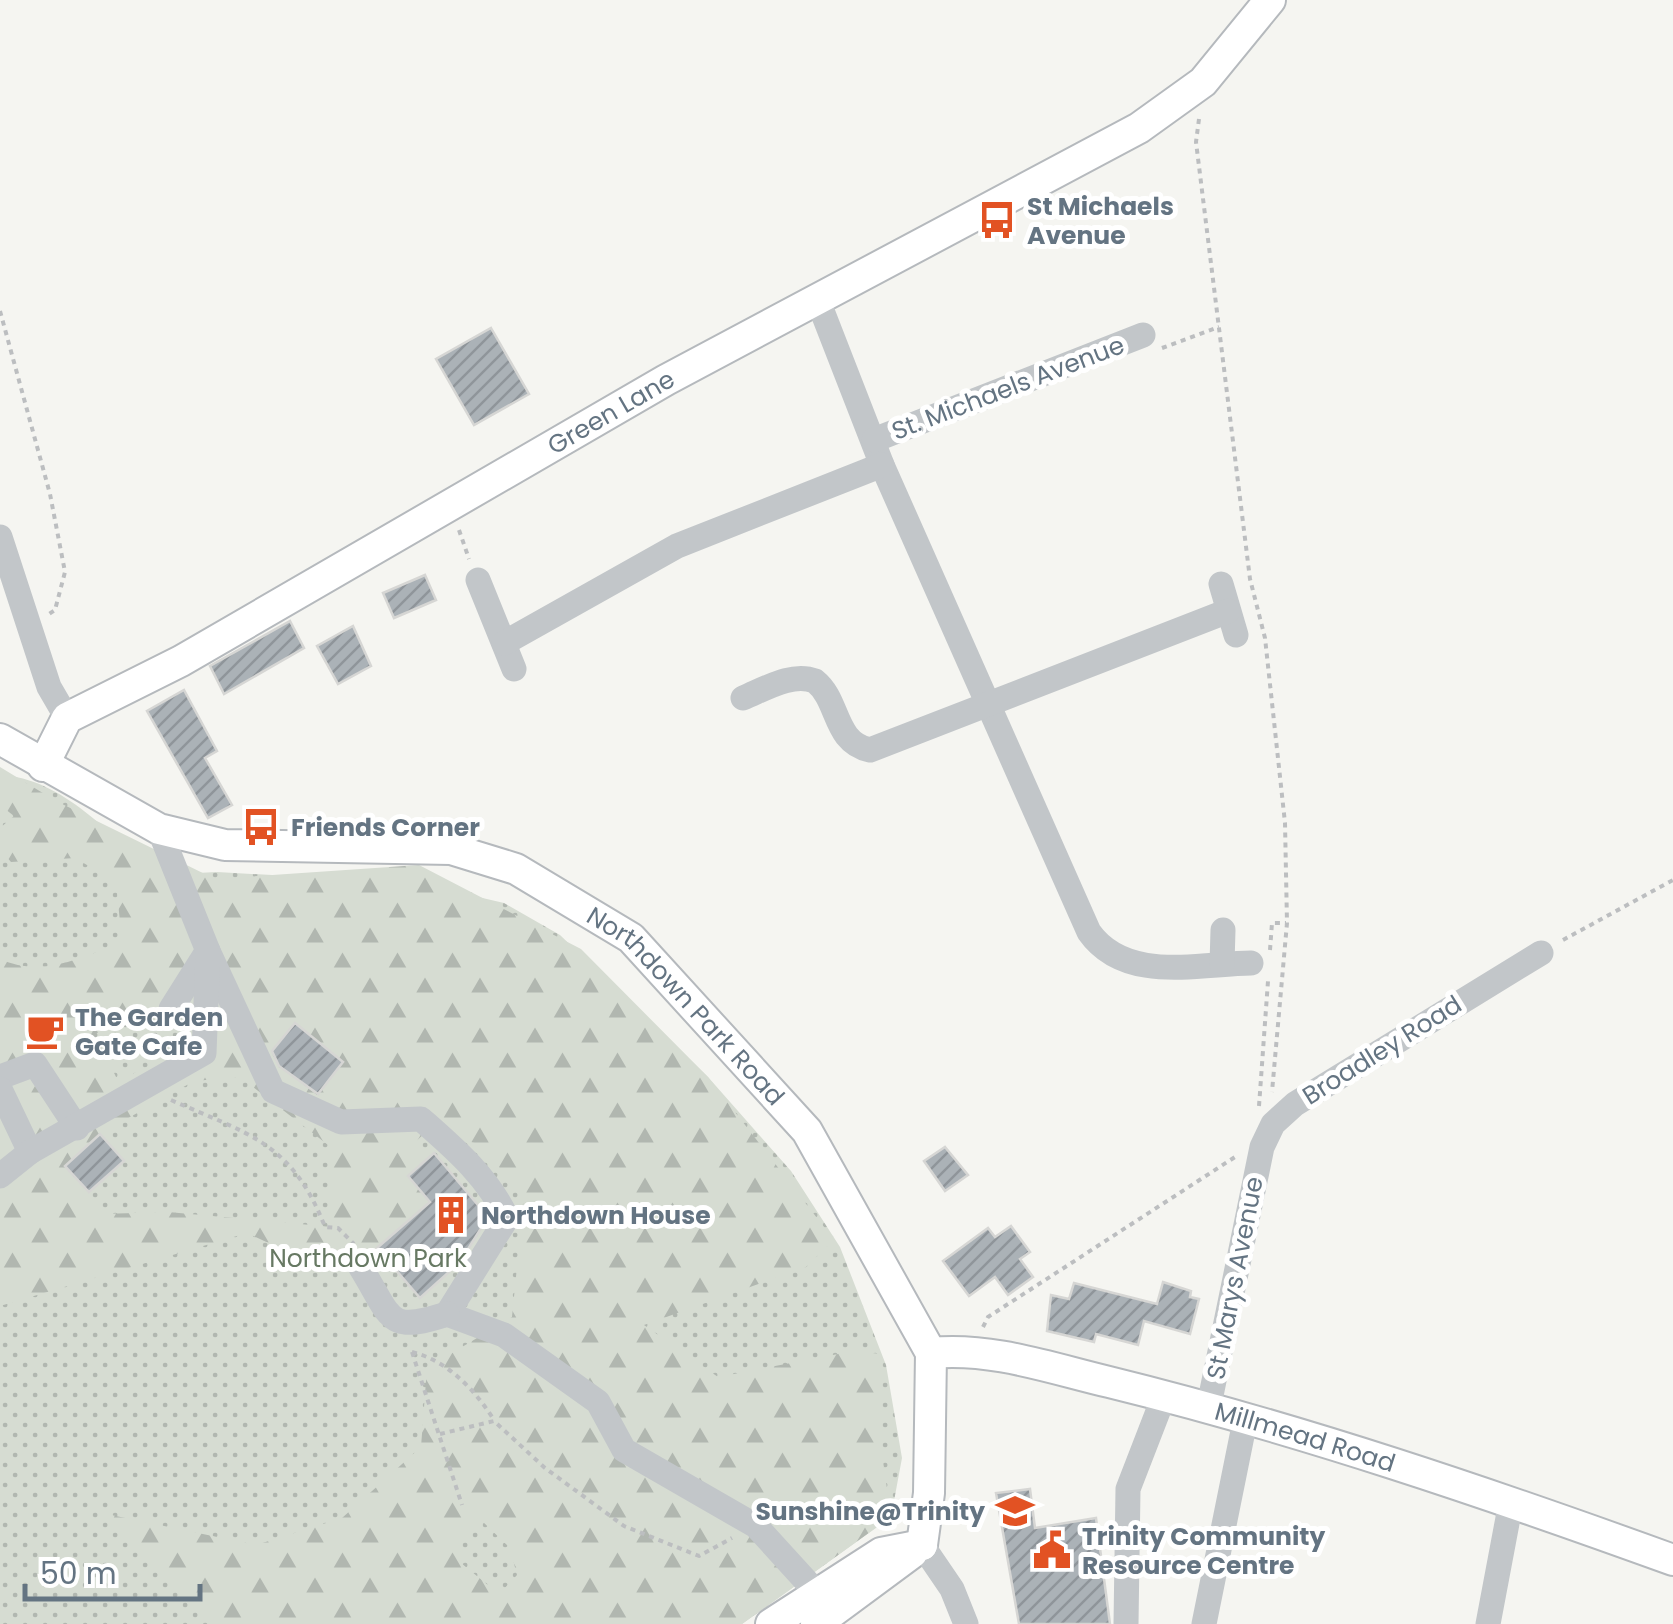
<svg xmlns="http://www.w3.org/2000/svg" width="1673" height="1624" viewBox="0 0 1673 1624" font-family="Poppins,sans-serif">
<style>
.green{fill:url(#green-dots)}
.forest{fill:url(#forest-firs);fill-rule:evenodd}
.building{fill:url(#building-hatch);stroke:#d6d6d4;stroke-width:2.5}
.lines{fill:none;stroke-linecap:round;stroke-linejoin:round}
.major-casing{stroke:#b5b9bd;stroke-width:34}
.path{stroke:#bcbec0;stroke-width:4;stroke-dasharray:5 5;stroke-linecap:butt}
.minor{stroke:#c2c6c9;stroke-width:25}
.major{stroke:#fff;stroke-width:30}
.labels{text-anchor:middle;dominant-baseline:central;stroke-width:10;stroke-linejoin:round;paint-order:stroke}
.poi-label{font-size:25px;font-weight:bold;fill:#647482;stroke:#fff;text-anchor:start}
.street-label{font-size:25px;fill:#647482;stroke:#fff}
.park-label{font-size:25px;fill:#677963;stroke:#fff}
</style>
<defs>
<pattern id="green-dots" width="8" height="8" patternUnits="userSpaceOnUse" patternTransform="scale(2.5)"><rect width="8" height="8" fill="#d6dcd2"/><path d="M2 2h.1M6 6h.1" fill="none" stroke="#b1b7b0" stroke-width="1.8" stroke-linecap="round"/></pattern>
<pattern id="forest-firs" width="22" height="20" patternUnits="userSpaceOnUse" patternTransform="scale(2.5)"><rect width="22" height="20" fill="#d6dcd2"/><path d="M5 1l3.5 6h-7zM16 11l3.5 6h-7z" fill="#b1b7b0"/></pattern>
<pattern id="building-hatch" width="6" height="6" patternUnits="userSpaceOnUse" patternTransform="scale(2.5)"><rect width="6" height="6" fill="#abb2b7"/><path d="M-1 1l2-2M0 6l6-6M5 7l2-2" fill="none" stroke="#8f959a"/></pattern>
</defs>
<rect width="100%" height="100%" fill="#f5f5f1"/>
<!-- green -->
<path class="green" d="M 0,775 C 63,778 111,836 156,875 L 217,872 L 418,883 L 504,903 L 560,935 L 708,1077 L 791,1171 L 840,1247 L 886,1365 L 902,1458 L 891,1517 L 742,1624 L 0,1624 Z"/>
<!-- forest -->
<path class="forest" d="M 0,767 L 56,801 L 215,879 L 419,865 L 581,949 L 708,1077 L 834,1240 L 806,1267 L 644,1325 L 718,1377 L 854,1351 L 881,1354 L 880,1440 L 891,1517 L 742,1624 L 214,1624 L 111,1515 L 256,1545 L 342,1518 L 421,1447 L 427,1368 L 512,1317 L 524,1196 L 479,1144 L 426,1132 L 412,1145 L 424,1158 L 408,1176 L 430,1202 L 377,1248 L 345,1258 L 331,1272 L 247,1233 L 0,1306 L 0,1197 L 7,1192 L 0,1181 L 0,959 C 41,978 81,958 122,942 L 116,882 L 75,858 L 11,862 L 0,849 L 0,828 L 14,816 L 0,805 ZM 176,994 L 199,1041 L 118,1081 L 95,1034 ZM 295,1023 L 343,1062 L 317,1095 L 268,1057 ZM 240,1077 L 332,1148 L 332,1227 L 168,1212 L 101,1214 L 65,1166 L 100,1134 L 194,1081 ZM 482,1521 L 510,1548 L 517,1575 L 499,1594 L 461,1563 L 455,1545 Z"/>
<!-- building -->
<g class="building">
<polygon points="491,328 529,394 474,425 436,359"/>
<polygon points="425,575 436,600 394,618 383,593"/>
<polygon points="290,621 304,648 224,694 210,666"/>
<polygon points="353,626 371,666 338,684 317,646"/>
<polygon points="184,690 217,751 205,758 232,805 208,818 147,711"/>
<polygon points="295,1023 343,1062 318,1094 279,1066 272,1051"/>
<polygon points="100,1134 124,1161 89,1192 65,1166"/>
<polygon points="945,1147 968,1175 945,1191 924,1161"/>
<polygon points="434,1153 488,1217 460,1262 420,1298 377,1248 430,1202 408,1176"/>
<polygon points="1011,1226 1030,1252 1020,1259 1033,1277 1008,1295 995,1277 969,1296 943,1261 988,1228 995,1237"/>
<polygon points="1163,1282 1191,1291 1190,1297 1199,1299 1190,1334 1144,1321 1138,1345 1096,1334 1094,1342 1047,1331 1051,1295 1069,1299 1074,1283 1157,1304"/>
<polygon points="1030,1489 1035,1528 1096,1518 1110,1624 1019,1624 996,1493"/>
</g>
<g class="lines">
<!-- major casing -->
<g class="major-casing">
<g id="major">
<path id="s1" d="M 0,739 L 159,829 L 225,845 L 451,849 L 516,869 L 631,938 L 807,1131 L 931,1353 L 929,1493 L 922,1545"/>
<path id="s2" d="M 43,766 L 67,718 L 181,661 L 666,380 L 1139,128 L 1203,82 L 1270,0"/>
<path id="s3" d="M 931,1353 C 992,1347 1050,1368 1109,1382 C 1300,1429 1488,1493 1673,1560"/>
<polyline points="771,1624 881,1553 922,1545"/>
<polyline points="816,1624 912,1553"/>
</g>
</g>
<!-- path -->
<g class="path">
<polyline points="1199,119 1196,142 1250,579 1265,638 1285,823 1287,923 1272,1092"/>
<polyline points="0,311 50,494 65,572 55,610 49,614"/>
<polyline points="1162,348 1219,327"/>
<polyline points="459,530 469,559"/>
<polyline points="1563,940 1673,880"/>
<polyline points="1270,950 1272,923 1286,923"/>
<path d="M 171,1100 C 248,1134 292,1142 325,1227 L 338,1228 L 354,1244"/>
<polyline points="1259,1106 1268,981"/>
<polyline points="983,1327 988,1317 1235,1157"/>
<polyline points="412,1352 462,1505"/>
<path d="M 412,1352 C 448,1361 475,1390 494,1420"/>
<polyline points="440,1434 494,1421 545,1468 624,1526 699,1556 732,1538"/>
</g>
<!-- minor -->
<g class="minor">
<path d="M 817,298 L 882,465 L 1089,932 C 1125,983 1197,964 1251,963"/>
<polyline points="874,440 1143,335"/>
<polyline points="0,537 49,687 67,718"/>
<polyline points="478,580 514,669"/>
<polyline points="1221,584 1236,635"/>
<polyline points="504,643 677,546 882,465"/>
<path d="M 743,698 C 765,689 792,672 815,681 C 840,701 833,742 870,750 L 1228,611"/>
<path d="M 208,951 L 273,1091 L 341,1122 L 421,1119 C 455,1149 487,1176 507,1218 L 447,1314 L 504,1335 L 598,1402 L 624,1450 L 756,1526 L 817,1593"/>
<polyline points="1222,964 1223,930"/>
<polyline points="171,1009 205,955"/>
<polyline points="0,1077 35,1064 77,1128"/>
<polyline points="0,1089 30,1152"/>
<polyline points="0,1176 30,1152 204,1053 208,951 159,829"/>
<path d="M 361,1268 C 392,1318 386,1334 447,1314"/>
<polyline points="1208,1410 1262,1147 1273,1124 1295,1104 1541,953"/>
<polyline points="922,1545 952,1589 966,1624"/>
<polyline points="1126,1624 1128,1489 1164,1396"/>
<polyline points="1204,1624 1245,1421"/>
<polyline points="1488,1624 1511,1502"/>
</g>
<!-- major -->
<use href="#major" class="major"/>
</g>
<!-- icons -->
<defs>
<g id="bus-bare" transform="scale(3)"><path d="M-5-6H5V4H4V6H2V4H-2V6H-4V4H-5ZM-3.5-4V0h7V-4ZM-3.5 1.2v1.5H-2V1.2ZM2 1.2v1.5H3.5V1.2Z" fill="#e25223" stroke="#fff" stroke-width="2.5" paint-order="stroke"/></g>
<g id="cafe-bare" transform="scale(3)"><path d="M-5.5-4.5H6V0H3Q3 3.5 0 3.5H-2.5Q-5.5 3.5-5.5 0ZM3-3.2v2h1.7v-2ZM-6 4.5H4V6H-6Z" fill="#e25223" stroke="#fff" stroke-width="2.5" paint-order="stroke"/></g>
<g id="building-bare" transform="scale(3)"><path d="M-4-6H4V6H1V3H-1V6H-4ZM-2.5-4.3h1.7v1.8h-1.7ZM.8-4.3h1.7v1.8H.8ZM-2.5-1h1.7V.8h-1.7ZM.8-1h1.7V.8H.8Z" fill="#e25223" stroke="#fff" stroke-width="2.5" paint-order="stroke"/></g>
<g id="school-bare" transform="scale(3)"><path d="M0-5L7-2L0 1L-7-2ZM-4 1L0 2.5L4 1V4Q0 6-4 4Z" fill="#e25223" stroke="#fff" stroke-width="2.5" paint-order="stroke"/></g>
<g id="civic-bare" transform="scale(3)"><path d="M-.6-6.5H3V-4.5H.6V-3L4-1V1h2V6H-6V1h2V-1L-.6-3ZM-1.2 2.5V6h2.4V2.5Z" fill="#e25223" stroke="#fff" stroke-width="2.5" paint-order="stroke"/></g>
</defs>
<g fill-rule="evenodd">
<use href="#bus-bare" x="997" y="220"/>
<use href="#bus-bare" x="261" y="827"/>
<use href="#cafe-bare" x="45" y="1031"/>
<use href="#building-bare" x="451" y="1215"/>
<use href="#school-bare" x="1015" y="1511"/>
<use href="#civic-bare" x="1052" y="1550"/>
</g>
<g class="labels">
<!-- poi labels -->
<g class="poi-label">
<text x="1027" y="206">St Michaels<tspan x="1027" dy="29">Avenue</tspan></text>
<text x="291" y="827">Friends Corner</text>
<text x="75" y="1017">The Garden<tspan x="75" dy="29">Gate Cafe</tspan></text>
<text x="481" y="1215">Northdown House</text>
<text x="985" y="1511" text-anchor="end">Sunshine@Trinity</text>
<text x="1082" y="1536">Trinity Community<tspan x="1082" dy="29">Resource Centre</tspan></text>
</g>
<!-- street labels -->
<g class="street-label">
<text transform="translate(1008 388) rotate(-21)">St. Michaels Avenue</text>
<text stroke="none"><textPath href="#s2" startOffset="678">Green Lane</textPath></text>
<text stroke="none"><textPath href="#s1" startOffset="765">Northdown Park Road</textPath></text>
<text transform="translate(1382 1050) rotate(-32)">Broadley Road</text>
<text transform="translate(1235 1278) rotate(-79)">St Marys Avenue</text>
<text stroke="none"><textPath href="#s3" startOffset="385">Millmead Road</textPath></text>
</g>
<!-- park labels -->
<g class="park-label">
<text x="368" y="1258">Northdown Park</text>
</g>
</g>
<!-- scale -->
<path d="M25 1584v15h175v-15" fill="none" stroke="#647482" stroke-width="5"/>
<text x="40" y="1584" font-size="30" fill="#647482" stroke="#ffffff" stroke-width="8" paint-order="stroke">50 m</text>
</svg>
